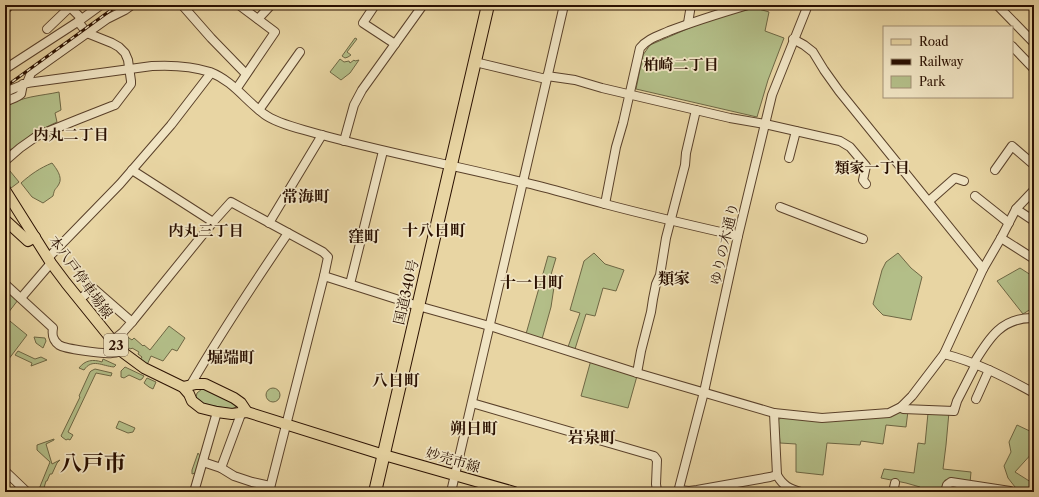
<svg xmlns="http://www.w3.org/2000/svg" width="1039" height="497" viewBox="0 0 1039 497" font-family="'Libre Caslon Text','Noto Serif JP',serif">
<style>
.green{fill:#b3be88;stroke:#6e6744}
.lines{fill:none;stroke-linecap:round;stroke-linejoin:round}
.minor-casing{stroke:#5a412a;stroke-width:10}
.major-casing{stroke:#2a1001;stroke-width:12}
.highway-casing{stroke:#2a1001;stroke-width:14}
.minor{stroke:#f0e4c3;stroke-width:8}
.major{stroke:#e8d5a3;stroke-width:10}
.highway{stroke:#e8d5a3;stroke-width:12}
.rail-casing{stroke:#2a1001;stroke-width:3}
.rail{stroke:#f0e4c3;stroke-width:1.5;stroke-dasharray:4.5;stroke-linecap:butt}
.labels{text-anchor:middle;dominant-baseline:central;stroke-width:3.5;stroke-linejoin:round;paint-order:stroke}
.shield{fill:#f0e4c3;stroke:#65503b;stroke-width:1}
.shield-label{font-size:13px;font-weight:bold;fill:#2a1001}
.street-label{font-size:14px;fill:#2a1001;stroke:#f0e4c3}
.neighbourhood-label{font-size:15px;font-weight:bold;fill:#2a1001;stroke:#f0e4c3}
.quarter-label{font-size:16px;font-weight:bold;fill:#2a1001;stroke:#f0e4c3}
.town-label{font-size:22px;font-weight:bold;fill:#2a1001;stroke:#f0e4c3}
</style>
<rect width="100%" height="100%" fill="#e8d5a3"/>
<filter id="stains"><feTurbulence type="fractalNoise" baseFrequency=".005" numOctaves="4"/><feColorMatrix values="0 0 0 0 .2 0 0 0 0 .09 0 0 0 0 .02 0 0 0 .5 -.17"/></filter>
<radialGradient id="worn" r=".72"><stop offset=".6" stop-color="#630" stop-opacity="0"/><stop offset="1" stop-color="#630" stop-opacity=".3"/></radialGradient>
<!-- green -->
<g class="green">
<polygon points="752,7 769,12 765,31 784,38 768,80 757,117 636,89 643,55 650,45 701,23"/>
<polygon points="355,38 357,39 347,52 351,55 348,57 345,58 342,56"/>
<polygon points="340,59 344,62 349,61 350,63 354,60 355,61 359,60 350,73 341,80 330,72"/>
<path d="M 59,92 L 61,110 L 55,113 L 57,122 L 32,134 L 17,147 L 9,150 L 6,148 L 5,108 C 20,96 41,96 59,92 Z"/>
<path d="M 52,163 C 56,168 63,177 59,184 C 55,191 55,187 53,196 L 43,203 L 32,197 L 21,183 C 31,174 40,168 52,163 Z"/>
<polygon points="5,165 19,182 11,188 5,179"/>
<polygon points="594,253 605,264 624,270 616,291 603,288 595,316 586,314 575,349 568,347 580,313 570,310 584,261"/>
<polygon points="898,253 911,268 922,277 911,320 883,315 877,309 873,304 882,270 886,262"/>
<polygon points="548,256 556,258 550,278 552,279 550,286 554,287 551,307 542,339 526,334"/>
<polygon points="1020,268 1034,277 1034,307 1023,314 997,281"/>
<polygon points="5,288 18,300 5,317"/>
<polygon points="5,317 27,335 5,364"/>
<polygon points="169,326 185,338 177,351 172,349 163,361 151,356 147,365 140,360 142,357 138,354 139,352 132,348 131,349 129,348 128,350 121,344 125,339 124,338 126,336 132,340 134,338 143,346 144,345 150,350"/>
<polygon points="34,337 45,338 46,341 43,348 36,343"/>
<polygon points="18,351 35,359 41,357 47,360 31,366 32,363 15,355"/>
<path d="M 103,359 L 116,365 L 114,367 C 102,366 92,358 84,370 L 79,368 C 85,360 93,359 102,362 Z"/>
<polygon points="591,360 637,376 628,408 581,396"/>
<polygon points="125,367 144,376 142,379 140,380 129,375 124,378 121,377 121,371"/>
<polygon points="95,369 112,373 111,376 96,373 68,432 73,435 70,440 68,439 66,440 62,437 61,436 80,397 79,396 90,372 91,371"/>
<polygon points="147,378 156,382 153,389 149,387 144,383"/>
<circle cx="273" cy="395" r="7"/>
<polygon points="202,389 204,389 234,403 236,405 236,407 232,409 202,404 196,397 197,393"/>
<polygon points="901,410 908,411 906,427 886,425 883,444 861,441 860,445 827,443 823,475 796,472 796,444 780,443 778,420 782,417"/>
<polygon points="949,412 946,445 943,469 971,472 970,483 945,480 944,492 923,492 920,487 906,483 881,478 884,469 914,473 918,443 925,444 928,413"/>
<polygon points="119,421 135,428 133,432 128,433 116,428"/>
<polygon points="1017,425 1034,433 1034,451 1015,472 1034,484 1034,492 1019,492 1008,478 1004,466 1011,452 1009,442"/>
<polygon points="54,439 54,440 46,444 52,464 60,460 57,463 52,474 50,474 47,481 46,481 43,491 39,489 50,462 37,450 37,445"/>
<polygon points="198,453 200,456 195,473 192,474 192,470"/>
</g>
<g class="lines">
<!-- minor casing -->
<g class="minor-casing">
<g id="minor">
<polyline points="182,5 211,38 246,74"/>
<polyline points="375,5 363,23 395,44"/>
<polyline points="997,5 1034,43"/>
<polyline points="5,10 10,5"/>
<polyline points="258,19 271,5"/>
<polyline points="688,23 691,5"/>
<polyline points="47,29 70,7"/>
<polyline points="793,39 804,45 813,52 824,70 839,91 983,269"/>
<polyline points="1012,46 1034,69"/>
<polyline points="475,62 546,79"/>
<polyline points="5,69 79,21 101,5"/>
<polyline points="547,76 575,80 602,88 730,118 765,124 840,141 850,147 866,166 863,180 866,184"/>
<polyline points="27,83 31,73 107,19 125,10 132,5"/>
<polyline points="237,88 275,32 239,5"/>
<path d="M 5,94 L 10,90 L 27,83 L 152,66 C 171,65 192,66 210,72 C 233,81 245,100 264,114 C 273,121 293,127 304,130 C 376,151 449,164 522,182 C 550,188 577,197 605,204 C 650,216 694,226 738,236"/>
<path d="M 5,102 C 10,99 17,98 21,94 L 23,84"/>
<polyline points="259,110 300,52"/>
<polyline points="344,141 354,105 362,90 423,5"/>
<polyline points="789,158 796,131"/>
<polyline points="5,161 20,148 37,136 79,119 112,106 115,105 131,84 131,81 128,60 125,53 119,47 112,43 87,33 80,24 79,16 68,5"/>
<polyline points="132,170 213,222"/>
<polyline points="995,170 1012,146 1034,165"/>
<polyline points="975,196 1009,223"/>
<polyline points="929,201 955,178 964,181"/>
<path d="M 605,204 L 616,147 L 623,123 L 640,48 C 647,39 658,36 669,31 C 695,21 721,13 748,5"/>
<polyline points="780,207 863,239"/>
<polyline points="1016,209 1034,221"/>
<polyline points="269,223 322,135"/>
<polyline points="1001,238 1034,259"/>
<polyline points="48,258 120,184 171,125 211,73"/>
<path d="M 5,284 L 53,328 C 52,334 52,340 59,345 C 65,349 103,354 112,353 C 115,353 118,352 121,351"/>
<polyline points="350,284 383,151"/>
<polyline points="21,298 51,263"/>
<polyline points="79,300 93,288 132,322"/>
<polyline points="112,341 123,332 132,322 213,222 231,202 323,252 328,257 324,276"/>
<path d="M 944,354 C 976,362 1005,377 1034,393"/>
<path d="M 974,363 C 989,338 1002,317 1034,318"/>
<polyline points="637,373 641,351 651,312 653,299 656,284 660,275 666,238 685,165 686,153 696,110"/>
<path d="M 190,386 C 220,334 254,283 288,233"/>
<polyline points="976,399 989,370"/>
<polyline points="472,403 654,456 657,460 656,484 657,491 661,492"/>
<polyline points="901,407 903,409 954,411 957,401 976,364"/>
<path d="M 774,413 L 777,475 C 783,486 790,489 801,492"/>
<polyline points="203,462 221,468 234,476 252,482 270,486"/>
<polyline points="221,468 241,414"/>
<polyline points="5,471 27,492"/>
<polyline points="679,490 689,491 697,490 770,477 777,475"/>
<polyline points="194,492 217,412"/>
<polyline points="269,492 324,276 418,306 493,327 637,373 774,413 822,418 889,413 901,407 912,396 944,354 983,269 1001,238 1016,209 1034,190"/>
<polyline points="451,492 564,5"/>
<polyline points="678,492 704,392 738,236 772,95 808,5"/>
<polyline points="893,492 895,483"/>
<polyline points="945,492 947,485 951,482 1010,491 1010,492"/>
</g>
</g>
<!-- major casing -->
<g class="major-casing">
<g id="major">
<polyline points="5,190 51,263 66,283 121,351 144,368 183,387 189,394 192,401 201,408 217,412 232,414 247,412 384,455 514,492"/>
<polyline points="5,220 28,241 35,237"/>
<polyline points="183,387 196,384 205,384 234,398 241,403 247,412"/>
</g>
</g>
<!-- highway casing -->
<g class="highway-casing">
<polyline id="highway" points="375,492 488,5"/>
</g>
<!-- minor -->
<use href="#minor" class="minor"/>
<!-- major -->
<use href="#major" class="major"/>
<!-- highway -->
<use href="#highway" class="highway"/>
<!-- rail casing -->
<g class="rail-casing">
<polyline id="rail" points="5,87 118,5"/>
</g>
<!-- rail -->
<use href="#rail" class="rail"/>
</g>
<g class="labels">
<!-- shield labels -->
<rect class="shield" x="104" y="334" width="24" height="22" rx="3"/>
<g class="shield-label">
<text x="116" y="345">23</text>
</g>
<!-- street labels -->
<g class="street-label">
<text transform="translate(724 244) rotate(-77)">ゆりの木通り</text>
<text transform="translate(81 277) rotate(54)">本八戸停車場線</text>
<text transform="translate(406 292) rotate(-77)">国道340号</text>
<text transform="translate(453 460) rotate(16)">妙売市線</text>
</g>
<!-- neighbourhood labels -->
<g class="neighbourhood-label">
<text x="681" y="64">柏崎二丁目</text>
<text x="71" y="134">内丸二丁目</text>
<text x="872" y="167">類家一丁目</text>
<text x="206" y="230">内丸三丁目</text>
</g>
<!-- quarter labels -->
<g class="quarter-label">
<text x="306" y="196">常海町</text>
<text x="434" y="230">十八日町</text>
<text x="364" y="236">窪町</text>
<text x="674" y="278">類家</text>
<text x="532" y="282">十一日町</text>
<text x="231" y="357">堀端町</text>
<text x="396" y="380">八日町</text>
<text x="474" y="428">朔日町</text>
<text x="592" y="437">岩泉町</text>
</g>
<!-- town labels -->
<g class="town-label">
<text x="93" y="463">八戸市</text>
</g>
</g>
<!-- margin -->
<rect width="1039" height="497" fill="none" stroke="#e8d5a3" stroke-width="20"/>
<rect x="6" y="6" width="1027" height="485" fill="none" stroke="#2a1001" stroke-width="2"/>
<rect x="10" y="10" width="1019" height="477" fill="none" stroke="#2a1001"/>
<!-- legend -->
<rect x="883" y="26" width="130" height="72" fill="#f0e4c3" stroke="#a18f75"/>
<rect x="891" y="39" width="20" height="6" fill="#e8d5a3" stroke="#a18f75"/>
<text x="919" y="46" font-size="12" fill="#2a1001">Road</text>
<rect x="891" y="59" width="20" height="6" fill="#2a1001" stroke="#a18f75"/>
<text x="919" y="66" font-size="12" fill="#2a1001">Railway</text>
<rect x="891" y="76" width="20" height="12" fill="#b3be88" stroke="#a18f75"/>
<text x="919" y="86" font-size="12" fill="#2a1001">Park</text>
<rect width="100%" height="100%" filter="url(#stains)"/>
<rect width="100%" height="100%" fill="url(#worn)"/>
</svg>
